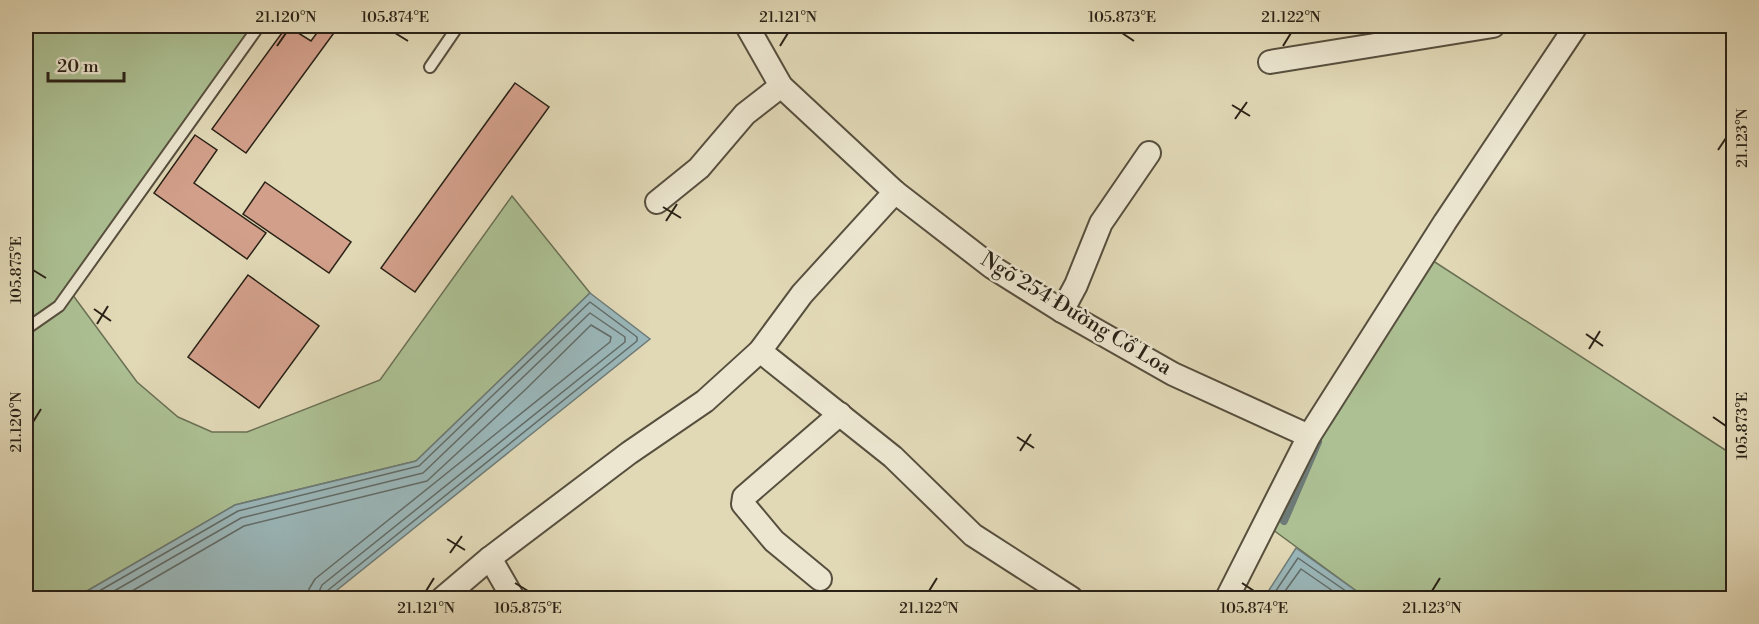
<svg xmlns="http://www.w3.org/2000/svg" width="1759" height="624" viewBox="0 0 1759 624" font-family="'Libre Bodoni',serif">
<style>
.green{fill:#acc093;stroke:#6a7054;stroke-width:1.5}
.water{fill:#9ab7ba;stroke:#6d7b78;stroke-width:1.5}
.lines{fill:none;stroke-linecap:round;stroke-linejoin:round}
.shore{stroke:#626c68;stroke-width:1.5}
.stream{stroke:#6d7b78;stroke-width:8}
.building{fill:#d29f8a;stroke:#292116;stroke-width:1.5}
.service-casing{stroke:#574f3e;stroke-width:14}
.minor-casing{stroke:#574f3e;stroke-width:26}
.service{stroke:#ece6d0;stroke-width:10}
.minor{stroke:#ece6d0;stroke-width:22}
.ticks{fill:none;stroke:#292116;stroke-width:2}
.labels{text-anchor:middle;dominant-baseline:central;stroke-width:5;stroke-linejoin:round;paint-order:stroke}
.street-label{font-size:21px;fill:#292116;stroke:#ece6d0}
.neatline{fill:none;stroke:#292116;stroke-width:2}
.ticks-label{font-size:15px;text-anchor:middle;fill:#292116}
</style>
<rect width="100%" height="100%" fill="#e1d8b6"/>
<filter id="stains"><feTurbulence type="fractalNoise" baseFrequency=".00333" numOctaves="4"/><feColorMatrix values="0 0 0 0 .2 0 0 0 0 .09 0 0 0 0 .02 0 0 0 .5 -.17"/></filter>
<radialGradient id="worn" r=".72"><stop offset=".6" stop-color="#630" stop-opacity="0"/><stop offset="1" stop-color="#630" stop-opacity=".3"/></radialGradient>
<!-- green -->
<g class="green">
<polygon points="26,26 259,26 72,294 137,382 178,417 212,432 247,432 380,380 512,196 590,293 416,461 235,505 75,598 26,598"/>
<polygon points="1424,255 1733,455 1733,598 1366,598 1265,524"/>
</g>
<!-- water -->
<g class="water">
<polygon points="590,293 650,339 327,598 75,598 235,505 416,461"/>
<polygon points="1296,548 1366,598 1264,598"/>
</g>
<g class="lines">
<!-- shore -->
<g class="shore">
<polyline points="87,598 238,511 419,466 590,302 637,337 637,341 327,591 324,598"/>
<polyline points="102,598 241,518 423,473 590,313 625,337 625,342 322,585 316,598"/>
<polyline points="120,598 244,526 427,481 525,390 591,325 611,337 610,342 315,579 309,589 307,598"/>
<polyline points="1271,598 1298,558 1356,598"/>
<polyline points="1280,598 1301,569 1343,598"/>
</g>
<!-- stream -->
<polyline class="stream" points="1284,521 1318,442"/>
</g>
<!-- building -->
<g class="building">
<polygon points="287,26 311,41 319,30 312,26 339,26 246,153 212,129"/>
<polygon points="515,83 549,107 415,292 381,268"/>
<polygon points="195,135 217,150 194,183 266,233 247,259 154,193"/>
<polygon points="265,182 351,242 329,273 243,214"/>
<polygon points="248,275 319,326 259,408 188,357"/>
</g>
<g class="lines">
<!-- service casing -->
<g class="service-casing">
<g id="service">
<polyline points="430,67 458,26"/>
<polyline points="26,329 59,306 259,26"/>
</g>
</g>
<!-- minor casing -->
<g class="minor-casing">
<g id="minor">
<polyline points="747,26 781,86 895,192 992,267 1062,311 1173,374 1309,436"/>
<polyline points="1270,62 1493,26"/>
<polyline points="657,202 699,168 745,114 781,86"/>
<polyline points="1062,311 1076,285 1101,223 1149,153"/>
<polyline points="760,351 893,457 973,535 1071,598"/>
<polyline points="490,558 513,598"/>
<polyline points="820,579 774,541 743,504 744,497 840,414"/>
<polyline points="443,598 490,558 629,453 705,401 760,351 802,294 895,192"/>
<polyline points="1227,598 1309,436 1445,222 1576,26"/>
</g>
</g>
<!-- service -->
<use href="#service" class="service"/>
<!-- minor -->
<use href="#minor" class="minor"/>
</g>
<!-- ticks -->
<path class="ticks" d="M 395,33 L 408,41M 1122,33 L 1134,41M 277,46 L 286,33M 780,46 L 788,33M 1283,46 L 1291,33M 1232,105 L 1250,116M 1235,119 L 1247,102M 1718,150 L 1726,138M 663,207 L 681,218M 666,221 L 677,204M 33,270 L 46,278M 94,309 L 111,321M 97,324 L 108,306M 1586,334 L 1603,346M 1589,349 L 1600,331M 1713,417 L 1726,426M 33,422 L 41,409M 1017,437 L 1034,448M 1020,451 L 1031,434M 447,539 L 465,550M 450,553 L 462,536M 515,583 L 528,591M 1242,583 L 1254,591M 426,591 L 434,578M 929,591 L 937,578M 1432,591 L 1440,578"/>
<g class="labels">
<!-- street labels -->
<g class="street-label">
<text transform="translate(1076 314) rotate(31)">Ngõ 254 Đường Cổ Loa</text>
</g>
</g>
<!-- margin -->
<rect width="1759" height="624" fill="none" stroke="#e1d8b6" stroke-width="66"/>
<!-- scale -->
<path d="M48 72v9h76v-9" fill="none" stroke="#292116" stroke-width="3"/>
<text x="57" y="72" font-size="18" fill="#292116" stroke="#ece6d0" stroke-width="4.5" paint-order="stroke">20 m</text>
<rect x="33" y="33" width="1693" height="558" class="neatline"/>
<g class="ticks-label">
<text x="286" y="22">21.120°N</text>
<text x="395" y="22">105.874°E</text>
<text x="788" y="22">21.121°N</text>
<text x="1122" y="22">105.873°E</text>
<text x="1291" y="22">21.122°N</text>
<text transform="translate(1742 138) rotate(-90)" y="5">21.123°N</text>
<text transform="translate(16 270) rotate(-90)" y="5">105.875°E</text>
<text transform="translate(16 422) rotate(-90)" y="5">21.120°N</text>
<text transform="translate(1742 426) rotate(-90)" y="5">105.873°E</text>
<text x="426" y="613">21.121°N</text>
<text x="528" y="613">105.875°E</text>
<text x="929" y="613">21.122°N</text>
<text x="1254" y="613">105.874°E</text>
<text x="1432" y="613">21.123°N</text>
</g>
<rect width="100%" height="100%" filter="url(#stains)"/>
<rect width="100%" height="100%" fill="url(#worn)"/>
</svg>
